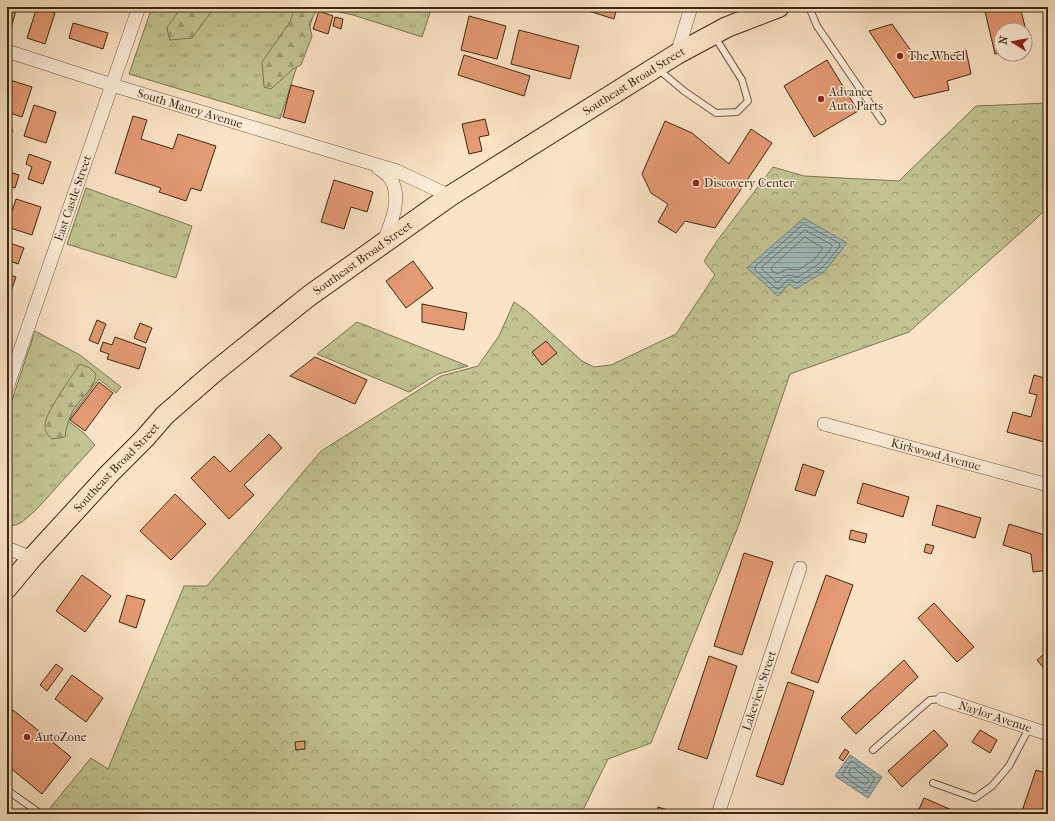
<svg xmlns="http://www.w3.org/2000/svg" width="1055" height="821" viewBox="0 0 1055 821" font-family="'IM FELL French Canon',serif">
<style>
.grass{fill:url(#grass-tufts);stroke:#7f7652}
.forest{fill:url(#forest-firs);stroke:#7f7652}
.park{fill:url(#park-crowns);stroke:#7f7652}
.water{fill:url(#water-rules);stroke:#7a8179}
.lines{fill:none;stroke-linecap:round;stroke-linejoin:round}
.shore{stroke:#707268;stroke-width:1}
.building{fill:#e49a73;stroke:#3d2912}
.service-casing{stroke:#6c583f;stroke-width:8}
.minor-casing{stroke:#6c583f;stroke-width:14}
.primary-casing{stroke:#3d2912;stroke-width:22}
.service{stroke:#fcedd9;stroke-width:6}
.minor{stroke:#fcedd9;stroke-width:13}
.primary{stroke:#fae4c5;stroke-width:20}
.poi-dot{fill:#8f2418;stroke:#fcedd9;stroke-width:1.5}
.labels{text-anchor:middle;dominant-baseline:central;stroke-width:3;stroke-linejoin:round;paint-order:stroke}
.poi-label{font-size:12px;fill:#3d2912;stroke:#fcedd9;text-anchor:start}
.street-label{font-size:12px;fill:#3d2912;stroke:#fcedd9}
</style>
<defs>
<pattern id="grass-tufts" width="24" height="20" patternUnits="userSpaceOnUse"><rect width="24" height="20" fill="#c1c392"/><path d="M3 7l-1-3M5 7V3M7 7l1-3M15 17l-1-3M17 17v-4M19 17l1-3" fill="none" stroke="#9e9e76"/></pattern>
<pattern id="forest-firs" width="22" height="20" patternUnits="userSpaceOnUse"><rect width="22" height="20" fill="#c1c392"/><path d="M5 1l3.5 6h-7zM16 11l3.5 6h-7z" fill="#9e9e76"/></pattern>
<pattern id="park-crowns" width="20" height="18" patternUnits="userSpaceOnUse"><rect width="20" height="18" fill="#c1c392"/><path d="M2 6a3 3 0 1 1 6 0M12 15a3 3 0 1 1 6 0" fill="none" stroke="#9e9e76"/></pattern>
<pattern id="water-rules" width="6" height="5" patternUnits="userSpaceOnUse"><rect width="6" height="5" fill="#a2bcbe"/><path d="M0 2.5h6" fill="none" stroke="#859999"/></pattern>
</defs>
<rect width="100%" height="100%" fill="#fae4c5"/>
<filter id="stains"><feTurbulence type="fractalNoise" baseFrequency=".005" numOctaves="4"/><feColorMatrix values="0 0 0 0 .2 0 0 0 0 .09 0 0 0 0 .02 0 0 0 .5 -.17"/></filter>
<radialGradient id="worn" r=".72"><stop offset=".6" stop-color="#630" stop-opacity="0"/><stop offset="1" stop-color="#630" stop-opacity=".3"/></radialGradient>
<!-- grass -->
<g class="grass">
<polygon points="152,7 316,7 280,119 129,74"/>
<polygon points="316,7 432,7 422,37 353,15"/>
<polygon points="86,188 192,226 176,278 67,244"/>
<polygon points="357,322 468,366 438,374 409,392 317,354"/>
<polygon points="35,331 80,355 121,387 116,393 99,379 68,421 84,433 95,445 36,510 22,522 16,525 7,526 7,415"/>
</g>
<!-- forest -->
<g class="forest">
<polygon points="182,7 228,7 211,12 192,38 170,40 168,33 167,27"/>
<polygon points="295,7 321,7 314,15 309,23 312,36 301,65 293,69 271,89 264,87 262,62 290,22"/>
<path d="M 80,364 L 90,368 L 96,374 C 96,388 80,398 73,410 C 69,418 66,428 65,437 L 52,439 C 48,435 44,431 45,425 C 45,413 72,376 80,364 Z"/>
</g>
<!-- park -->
<polygon class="park" points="1048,103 1048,206 1037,218 909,332 790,374 738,527 651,743 608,759 581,814 53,814 50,808 91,758 108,769 184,586 207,586 321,451 441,376 478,366 499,336 514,302 527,311 582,361 594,367 611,365 676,334 715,275 704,261 717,241 773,167 804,176 899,181 976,106"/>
<!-- water -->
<g class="water">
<polygon points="804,218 847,243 825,271 796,289 789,284 778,296 747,268"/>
<polygon points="850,755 882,777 868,798 835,776"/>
</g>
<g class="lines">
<!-- shore -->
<g class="shore">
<polygon points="804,224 839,243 840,246 822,268 797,283 791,280 787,280 779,289 777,289 755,270 755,267"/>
<path d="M 805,230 L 832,245 L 832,247 L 819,264 L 798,277 C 787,275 787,273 778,282 L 776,282 L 762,269 L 762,267 Z"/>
<polygon points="805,237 823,248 815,259 798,270 787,269 777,274 771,270 772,267"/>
<polygon points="852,761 875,778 867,791 865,791 842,775 850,762"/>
<polygon points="851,768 854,768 868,779 869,781 866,784 864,784 849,774 849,772"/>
</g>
</g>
<!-- building -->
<g class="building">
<polygon points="7,7 17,7 10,31 7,30"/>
<polygon points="37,7 55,13 45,44 27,38"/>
<polygon points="579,7 617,7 614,19 579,8"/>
<polygon points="984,7 1020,7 1030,46 1025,47 1025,30 1001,30 1001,53 995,54"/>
<polygon points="319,11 333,16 328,34 313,29"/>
<polygon points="469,16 506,26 497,59 461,50"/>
<polygon points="335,17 343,19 341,29 333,26"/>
<polygon points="73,23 108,33 103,49 69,38"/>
<polygon points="892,24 919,62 966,50 971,74 947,81 949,90 914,98 869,31"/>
<polygon points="519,30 579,46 570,79 511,64"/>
<polygon points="464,55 530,76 524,96 458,75"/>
<polygon points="827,60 858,111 814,137 784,86"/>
<polygon points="7,79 32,87 22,117 7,112"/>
<polygon points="291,85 314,91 305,123 283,117"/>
<polygon points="34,105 56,112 46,143 24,136"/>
<polygon points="133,116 147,120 141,139 173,149 178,134 216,146 201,191 191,188 186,201 159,192 161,188 115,173"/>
<polygon points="485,119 489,135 479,137 482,151 469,154 462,124"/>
<polygon points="665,121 692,133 729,164 751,129 772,143 715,228 685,221 676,233 658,222 668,204 651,193 642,174"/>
<polygon points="29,154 51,162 43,184 28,179 32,167 26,164"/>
<polygon points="7,171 19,175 15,188 7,185"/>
<polygon points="334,180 373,192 367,212 351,207 344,229 321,222"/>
<polygon points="16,199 41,207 32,235 7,227"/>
<polygon points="7,242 24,248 18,264 7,260"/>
<polygon points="413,261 433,288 406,308 386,281"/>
<polygon points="7,274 16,277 8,300 7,300"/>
<polygon points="422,304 467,313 464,330 422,322"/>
<polygon points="97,320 106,324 98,344 89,340"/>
<polygon points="140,323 152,328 146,343 134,338"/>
<polygon points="115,337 146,348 139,369 107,359 109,354 100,351 103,342 112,345"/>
<polygon points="546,341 557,353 542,365 532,352"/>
<polygon points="315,357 367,380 355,404 290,376"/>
<polygon points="1034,375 1048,379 1048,443 1007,432 1013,412 1031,417 1037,395 1029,393"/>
<polygon points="99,382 113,393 85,431 70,420"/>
<polygon points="269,434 282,448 244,485 254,495 229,519 191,478 214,456 230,472"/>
<polygon points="803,464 824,471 815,496 795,490"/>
<polygon points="863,483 909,497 903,517 857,503"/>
<polygon points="175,494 206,524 171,560 140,531"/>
<polygon points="937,505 981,518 975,538 932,525"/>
<polygon points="1009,524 1048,536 1048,570 1033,572 1031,554 1003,545"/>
<polygon points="851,530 867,534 865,543 849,539"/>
<polygon points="926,544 934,546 931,554 924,552"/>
<polygon points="744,553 773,562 742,655 714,646"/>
<polygon points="82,575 111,596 85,632 56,611"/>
<polygon points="826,575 853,585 818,683 791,673"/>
<polygon points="127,595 145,600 136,628 119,622"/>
<polygon points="934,603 974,647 957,662 918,618"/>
<polygon points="1048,651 1048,673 1037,660"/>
<polygon points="709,656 737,666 707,759 678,749"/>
<polygon points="904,660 918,677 856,734 841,718"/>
<polygon points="56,664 63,669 47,691 40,685"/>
<polygon points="72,675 103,698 86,722 55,699"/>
<polygon points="788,682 814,691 783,785 756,776"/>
<polygon points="13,710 71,757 42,794 7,765 7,717"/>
<polygon points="934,730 948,745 902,787 888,771"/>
<polygon points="980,730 997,740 990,753 972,742"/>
<polygon points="305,741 305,749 296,750 295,742"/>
<polygon points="845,749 849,752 843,761 839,758"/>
<polygon points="1036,770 1048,774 1048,795 1041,814 1021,814"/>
<polygon points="924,798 961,814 917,814"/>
<polygon points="658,807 680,814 656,814"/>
</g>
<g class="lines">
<!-- service casing -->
<g class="service-casing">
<g id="service">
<polyline points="809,7 817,26 882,121"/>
<polyline points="659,70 684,91 716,113 737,112 748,101 742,80 715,37"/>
<polyline points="7,130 9,131"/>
<polyline points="873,750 930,700 942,699"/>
<polyline points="933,783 975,798 992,786 1009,766 1029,728"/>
<polyline points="7,790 41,814"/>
</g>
</g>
<!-- minor casing -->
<g class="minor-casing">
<g id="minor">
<path id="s1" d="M 7,51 L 112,85 L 397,171 L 450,196"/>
<polyline points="677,54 691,7"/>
<path d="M 378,168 C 382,171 387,174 390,178 C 403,197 391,224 383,243"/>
<path id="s2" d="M 7,388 L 139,7"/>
<path id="s3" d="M 824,424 L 1048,485"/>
<polyline points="7,548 32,558"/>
<path id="s4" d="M 942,699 L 1048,734"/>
<path id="s5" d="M 718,814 L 800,568"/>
</g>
</g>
<!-- primary casing -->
<g class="primary-casing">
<g id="primary">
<path id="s6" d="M 7,588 L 32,558 L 109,474 L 145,438 L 165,415 L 212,374 L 309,296 L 450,196 L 677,54 L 727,27 L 779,7"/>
</g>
</g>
<!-- service -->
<use href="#service" class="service"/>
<!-- minor -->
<use href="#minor" class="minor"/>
<!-- primary -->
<use href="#primary" class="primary"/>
</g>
<!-- markers -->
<g class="poi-dot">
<circle cx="900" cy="56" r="4"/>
<circle cx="821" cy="99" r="4"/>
<circle cx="696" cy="183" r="4"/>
<circle cx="27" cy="737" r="4"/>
</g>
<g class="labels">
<!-- poi labels -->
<g class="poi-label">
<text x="908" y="56">The Wheel</text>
<text x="829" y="92">Advance<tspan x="829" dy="14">Auto Parts</tspan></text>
<text x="704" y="183">Discovery Center</text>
<text x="35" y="737">AutoZone</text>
</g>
<!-- street labels -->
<g class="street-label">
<text stroke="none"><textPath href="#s6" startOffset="811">Southeast Broad Street</textPath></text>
<text stroke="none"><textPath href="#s1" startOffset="192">South Maney Avenue</textPath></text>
<text stroke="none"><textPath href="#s2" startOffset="201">East Castle Street</textPath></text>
<text stroke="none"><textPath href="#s6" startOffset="487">Southeast Broad Street</textPath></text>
<text stroke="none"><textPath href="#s3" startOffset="116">Kirkwood Avenue</textPath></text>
<text stroke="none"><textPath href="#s6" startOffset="163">Southeast Broad Street</textPath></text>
<text stroke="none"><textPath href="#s5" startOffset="130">Lakeview Street</textPath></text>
<text stroke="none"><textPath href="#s4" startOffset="56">Naylor Avenue</textPath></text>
</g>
</g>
<!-- margin -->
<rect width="1055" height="821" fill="none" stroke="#fae4c5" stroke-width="24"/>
<rect x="8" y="8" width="1039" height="805" fill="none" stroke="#3d2912" stroke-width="2"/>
<rect x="12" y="12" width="1031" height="797" fill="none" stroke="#3d2912"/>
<!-- north arrow -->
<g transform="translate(1013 42) rotate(281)"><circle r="19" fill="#fcedd9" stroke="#b09f89"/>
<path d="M0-3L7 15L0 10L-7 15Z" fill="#8f2418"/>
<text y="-6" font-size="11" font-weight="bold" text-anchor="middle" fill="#3d2912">N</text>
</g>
<rect width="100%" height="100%" filter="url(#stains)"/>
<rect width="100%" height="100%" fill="url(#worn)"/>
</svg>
